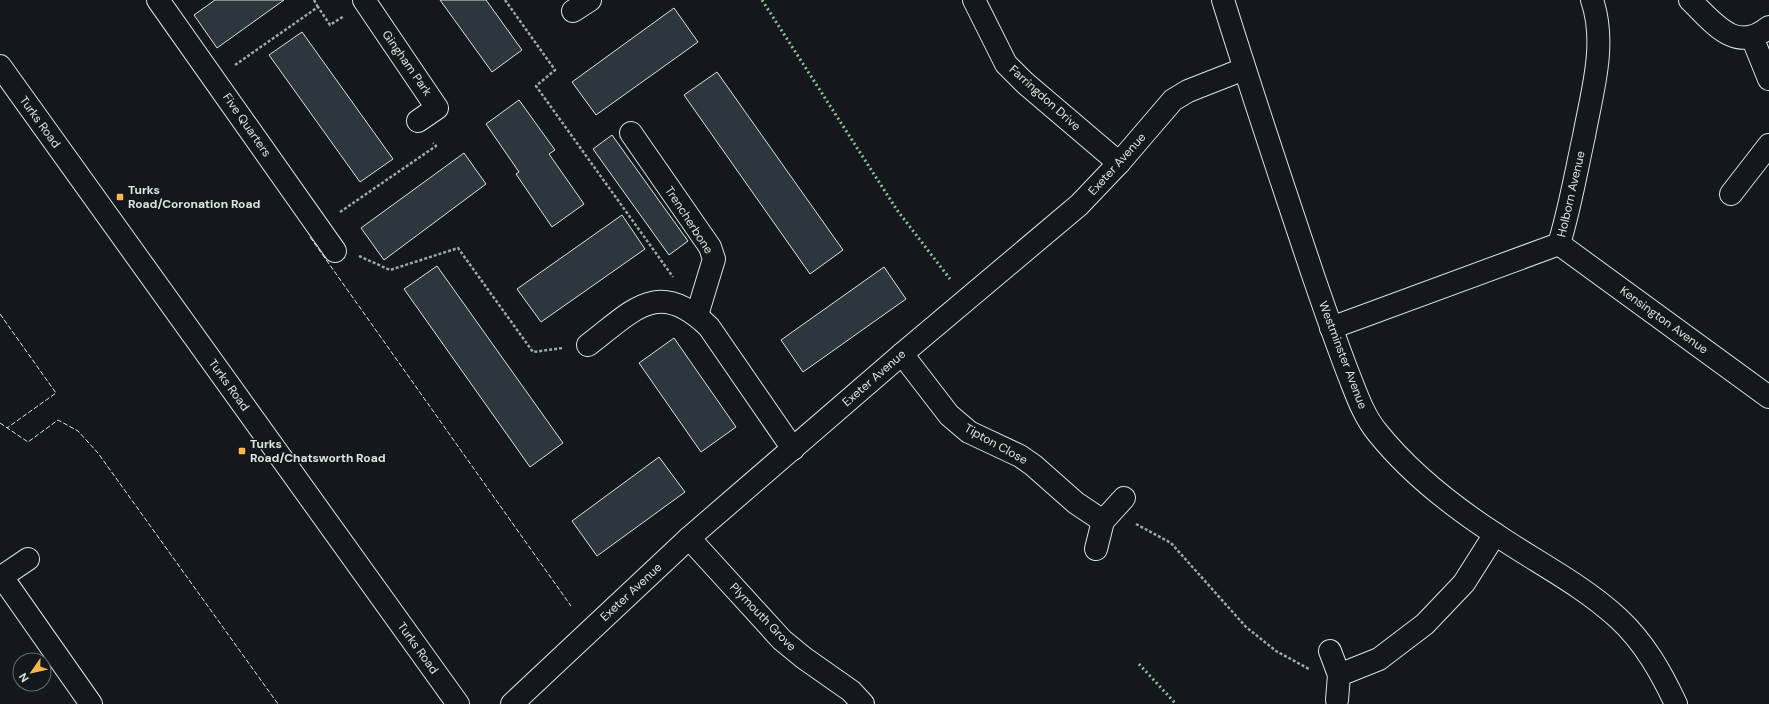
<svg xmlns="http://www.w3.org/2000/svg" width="1769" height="704" viewBox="0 0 1769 704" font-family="'DM Sans',sans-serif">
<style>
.building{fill:#2c363c;stroke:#d8e6dc}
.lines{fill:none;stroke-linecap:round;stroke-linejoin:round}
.minor-casing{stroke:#d8e6dc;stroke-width:24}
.path{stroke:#9da8a2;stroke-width:2.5;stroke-dasharray:3 2;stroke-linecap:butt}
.minor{stroke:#14181c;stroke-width:22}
.hedge{stroke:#8ac095;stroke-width:3;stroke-dasharray:2 3;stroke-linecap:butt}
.fence{stroke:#d8e6dc;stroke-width:1;stroke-dasharray:5 2;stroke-linecap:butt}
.poi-dot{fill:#ffb74d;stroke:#14181c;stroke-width:1.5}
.labels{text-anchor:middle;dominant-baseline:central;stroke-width:3;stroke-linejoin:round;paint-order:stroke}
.street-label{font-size:12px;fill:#d8e6dc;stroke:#14181c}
.poi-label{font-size:12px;font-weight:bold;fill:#d8e6dc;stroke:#14181c;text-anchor:start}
</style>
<rect width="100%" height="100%" fill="#14181c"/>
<!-- building -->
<g class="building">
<polygon points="215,0 284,0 217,48 194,15"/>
<polygon points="440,0 486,0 522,50 492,72"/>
<polygon points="674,8 698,42 596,115 572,82"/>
<polygon points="302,32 393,159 360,182 269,55"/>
<polygon points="717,72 843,250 810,274 684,95"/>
<polygon points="519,100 555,150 549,154 584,204 552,227 516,174 519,172 486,124"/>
<polygon points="612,135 688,241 669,255 593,149"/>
<polygon points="464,153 486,184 384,260 361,228"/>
<polygon points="622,215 645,249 541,322 517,289"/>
<polygon points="437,266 563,443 530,467 404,289"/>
<polygon points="884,267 906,299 803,372 781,340"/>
<polygon points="674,338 736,427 701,452 639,363"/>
<polygon points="659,457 685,492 597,556 572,521"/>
</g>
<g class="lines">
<!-- minor casing -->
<g class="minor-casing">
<g id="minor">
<polyline points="158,0 335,251"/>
<polyline points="364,0 437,108 418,121"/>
<polyline points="974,0 1006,64 1025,83 1119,163"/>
<path d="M 1223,0 C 1252,93 1283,186 1314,278 C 1325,310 1336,342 1348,373 C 1356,393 1363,415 1377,432 C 1409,472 1452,506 1495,534 C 1536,562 1581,584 1618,618 C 1644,642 1661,672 1676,704"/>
<path d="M 1690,0 C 1713,22 1736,55 1769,27"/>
<polyline points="573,11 590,0"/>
<polyline points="1752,37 1769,79"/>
<polyline points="0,66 458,704"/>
<polyline points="631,133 710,247 714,259 697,315"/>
<polyline points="1731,194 1769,145"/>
<polyline points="1559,244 1769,397"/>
<path d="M 1331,328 L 1559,244 C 1570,208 1576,172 1584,136 C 1592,92 1607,44 1592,0"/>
<path d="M 588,345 C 633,311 658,277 709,327 L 793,449"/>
<polyline points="902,354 949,415 969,432 1020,456 1033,465 1076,503 1103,521"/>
<polyline points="689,538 782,640 804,658 851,691 863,704"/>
<polyline points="1096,549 1103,521 1124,498"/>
<polyline points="2,577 91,704"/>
<polyline points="0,578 28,559"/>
<polyline points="1330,651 1339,675 1337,700"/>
<polyline points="1339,675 1379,659 1425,624 1464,583 1495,534"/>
<polyline points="512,704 689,538 902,354 1079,205 1119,163 1173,100 1188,91 1244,69"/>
</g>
</g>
<!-- path -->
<g class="path">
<polyline points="314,0 318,7"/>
<polyline points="505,0 555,70 536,86 673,277"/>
<polyline points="235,65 318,7 330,25 344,16"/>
<polyline points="340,212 436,146 433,143"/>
<polyline points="359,256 390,270 458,248 533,352 563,348"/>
<polyline points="1136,524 1171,543 1246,627 1276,651 1309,669"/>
</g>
<!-- minor -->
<use href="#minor" class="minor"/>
<!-- hedge -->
<g class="hedge">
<polyline points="762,0 897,210 950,279"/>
<polyline points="1139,664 1176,704"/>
</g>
<!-- fence -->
<g class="fence">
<polyline points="310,237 571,606"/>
<polyline points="0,314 56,393 7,428"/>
<polyline points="0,423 28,442 58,420 78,431 98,453 278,704"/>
</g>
</g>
<!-- markers -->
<g class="poi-dot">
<rect x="116" y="193" width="8" height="8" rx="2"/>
<rect x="238" y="447" width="8" height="8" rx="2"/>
</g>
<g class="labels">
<!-- street labels -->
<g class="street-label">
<text transform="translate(407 63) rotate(55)">Gingham Park</text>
<text transform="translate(1045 98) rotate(42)">Farringdon Drive</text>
<text transform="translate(40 122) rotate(54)">Turks Road</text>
<text transform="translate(247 125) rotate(55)">Five Quarters</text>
<text transform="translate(1117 164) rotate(-48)">Exeter Avenue</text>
<text transform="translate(1571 194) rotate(-77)">Holborn Avenue</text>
<text transform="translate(689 220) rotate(57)">Trencherbone</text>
<text transform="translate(1664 320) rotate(36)">Kensington Avenue</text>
<text transform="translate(1343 355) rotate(69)">Westminster Avenue</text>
<text transform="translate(874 378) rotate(-41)">Exeter Avenue</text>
<text transform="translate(229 385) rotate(54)">Turks Road</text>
<text transform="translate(996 444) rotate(29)">Tipton Close</text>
<text transform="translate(631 592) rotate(-43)">Exeter Avenue</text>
<text transform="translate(763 617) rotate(46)">Plymouth Grove</text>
<text transform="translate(418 648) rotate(54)">Turks Road</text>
</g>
<!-- poi labels -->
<g class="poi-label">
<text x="128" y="190">Turks<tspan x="128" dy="14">Road/Coronation Road</tspan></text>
<text x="250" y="444">Turks<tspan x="250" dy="14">Road/Chatsworth Road</tspan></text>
</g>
</g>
<!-- north arrow -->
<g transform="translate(32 672) rotate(236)"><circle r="19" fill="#14181c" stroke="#626a69"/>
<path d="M0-3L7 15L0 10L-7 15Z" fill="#ffb74d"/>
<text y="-6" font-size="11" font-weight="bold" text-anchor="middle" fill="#d8e6dc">N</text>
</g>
</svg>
